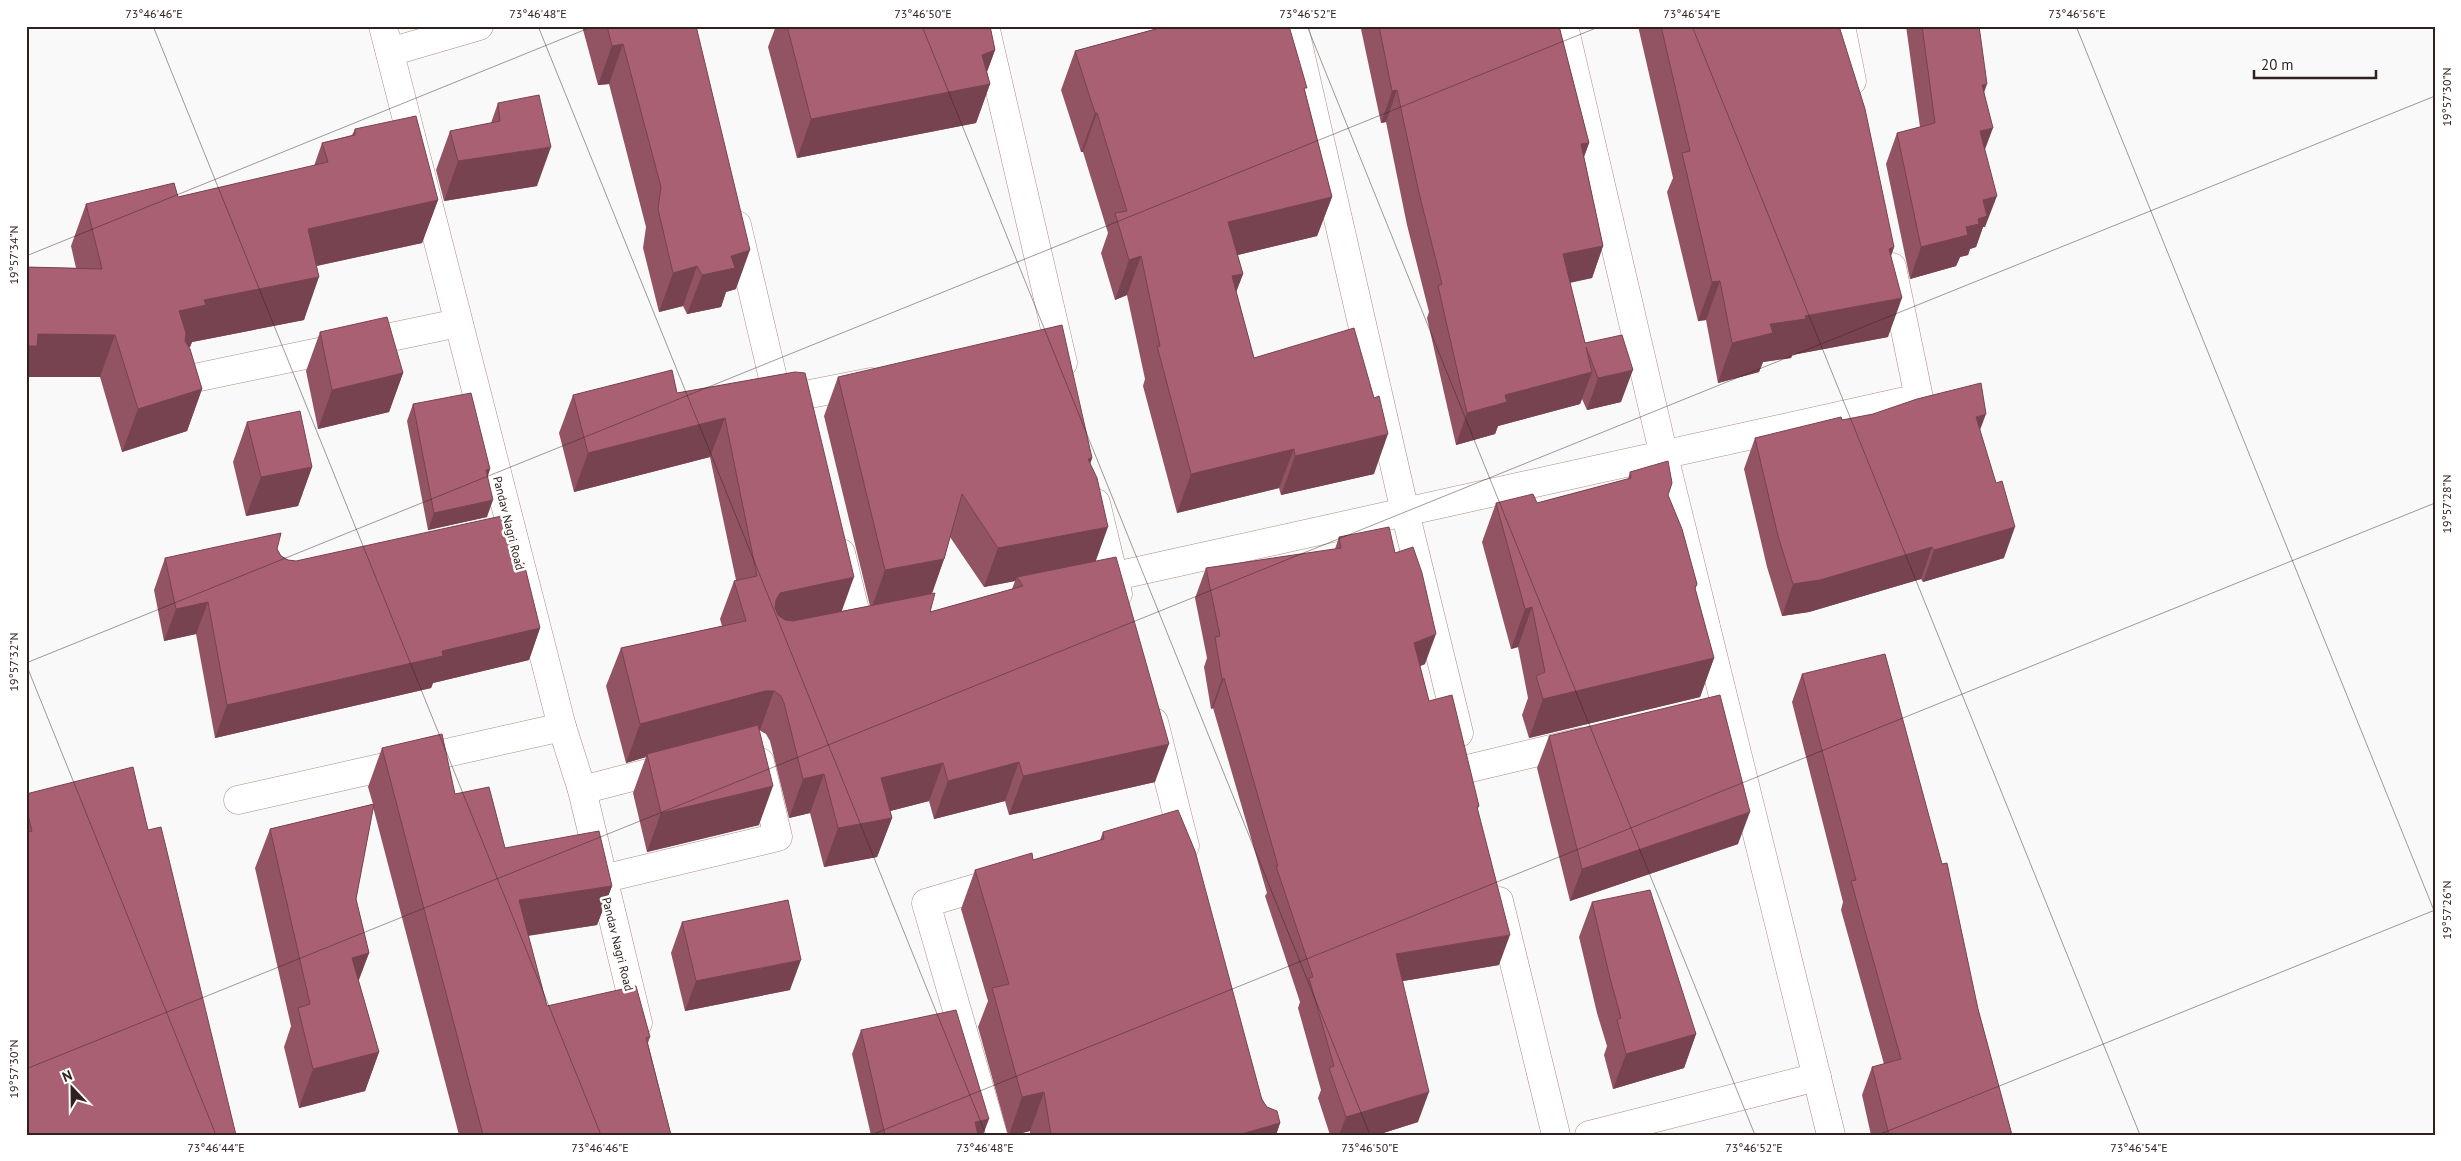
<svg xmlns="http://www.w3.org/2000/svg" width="2461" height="1161" viewBox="0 0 2461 1161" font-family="'PT Sans',sans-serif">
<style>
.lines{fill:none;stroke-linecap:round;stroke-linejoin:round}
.minor-casing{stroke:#af8a84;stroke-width:29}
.minor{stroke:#fff;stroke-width:28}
.wall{fill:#925363;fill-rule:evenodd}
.shaded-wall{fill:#774350}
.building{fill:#aa6073;stroke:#774350}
.ticks{fill:none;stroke:#30211f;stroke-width:1;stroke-opacity:0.45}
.labels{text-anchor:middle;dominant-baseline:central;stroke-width:5;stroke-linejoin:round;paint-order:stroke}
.street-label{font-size:12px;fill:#30211f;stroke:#fff}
.neatline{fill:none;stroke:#30211f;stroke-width:2}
.ticks-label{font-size:12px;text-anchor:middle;fill:#30211f}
</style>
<rect width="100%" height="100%" fill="#f9f9f9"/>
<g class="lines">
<!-- minor casing -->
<g class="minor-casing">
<g id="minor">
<polyline points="383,26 562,727 582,790 638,1023"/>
<polyline points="985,26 1063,363"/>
<polyline points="1294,26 1405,512 1459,733"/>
<polyline points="1564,26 1664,456 1831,1135"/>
<polyline points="1841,26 1852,81"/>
<polyline points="390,52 479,26"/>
<path d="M 737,225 L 773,378 C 779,390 782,394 795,397 L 871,382"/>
<polyline points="185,380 458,323"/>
<polyline points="1096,503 1118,594"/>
<polyline points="841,553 859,627"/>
<polyline points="1084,583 1919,398 1892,267"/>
<polyline points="1154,722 1185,846"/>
<polyline points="1467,769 1580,742"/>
<polyline points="582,790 675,766"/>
<polyline points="238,800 562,727"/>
<polyline points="602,879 778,837 760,762"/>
<polyline points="1499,901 1556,1135"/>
<polyline points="993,1135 926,903 1003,880"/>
<polyline points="1589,1135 1817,1077"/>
</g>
</g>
<!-- minor -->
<use href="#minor" class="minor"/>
</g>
<!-- wall -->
<g class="wall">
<polygon points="582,26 696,26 736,289 726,292 721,307 687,314 683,306 659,312 643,248 646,227 609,84 598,85"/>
<polygon points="776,26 990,26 995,50 987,72 990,84 976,123 797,158 768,47"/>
<polygon points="1154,26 1290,26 1289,28 1332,197 1317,236 1237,255 1243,274 1236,292 1254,358 1374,474 1281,495 1279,488 1177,513 1143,386 1145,379 1127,295 1115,300 1101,253 1108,233 1083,152 1081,152 1061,90 1075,51 1155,29"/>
<polygon points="1362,26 1559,26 1589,143 1584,157 1603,246 1592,278 1570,283 1585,343 1621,402 1587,410 1582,399 1580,404 1498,426 1495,434 1456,445 1427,318 1429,312 1407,225 1386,122 1381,123 1361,29"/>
<polygon points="1638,26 1839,26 1894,247 1891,256 1888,337 1792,355 1791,358 1763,362 1759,372 1718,383 1706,320 1698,321 1667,192 1673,178"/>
<polygon points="1906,26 1979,26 1984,94 1985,227 1983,227 1976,247 1970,249 1968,255 1960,257 1956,266 1910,279 1886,164 1897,133 1920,127"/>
<polygon points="498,103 537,186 444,201 436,170 450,131 491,123"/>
<polygon points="355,129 438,200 422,243 317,266 304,320 192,342 190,347 189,347 202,389 187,431 122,452 100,377 26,376 26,267 76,268 71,246 86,204 178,197 314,166 322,143 352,135"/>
<polygon points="320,332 403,373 389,412 318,429 306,371"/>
<path d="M 795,372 L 842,611 L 870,606 L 824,416 L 838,377 L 1092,458 L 1090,464 L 1096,561 L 1155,782 L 1009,815 L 1005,801 L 934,819 L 929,801 L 890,811 L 892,818 L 877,857 L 824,867 L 810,813 L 789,818 L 770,741 L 766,734 L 759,730 L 759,825 L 647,852 L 633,793 L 646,757 L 626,763 L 606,686 L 621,648 L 722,626 L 720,619 L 734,581 L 736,580 L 710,457 L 574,492 L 559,433 L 573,395 L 677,393 ZM 950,537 L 984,587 L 1015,581 L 1012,589 L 930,612 L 932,594 L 944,559 Z"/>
<polygon points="413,404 490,469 488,476 487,517 428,530 407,421"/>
<polygon points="1842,420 1980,430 2004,558 1923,582 1921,579 1809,612 1782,616 1767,567 1744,469 1755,438"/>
<polygon points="247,422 312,467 298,506 246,516 233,462"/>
<polygon points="1630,472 1668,495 1697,584 1695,589 1714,658 1700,697 1529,738 1522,715 1528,698 1518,647 1511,649 1482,542 1496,503 1537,503 1628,479"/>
<polygon points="1339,537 1395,553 1425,664 1420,666 1429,701 1479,806 1477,810 1499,965 1403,981 1418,1122 1377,1135 1330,1135 1318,1098 1321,1090 1298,1008 1300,1002 1265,896 1267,893 1213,708 1211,709 1204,667 1207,658 1195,598 1206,568 1335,549"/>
<polygon points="277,549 281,556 288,560 296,561 518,564 540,628 529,660 433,683 431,688 215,738 196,634 164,641 154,590 165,558"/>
<polygon points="1802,674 1978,1009 2012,1135 1871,1135 1862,1095 1872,1067 1884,1064 1841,910 1843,902 1792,702"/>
<polygon points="1549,736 1738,844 1570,901 1537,768"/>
<polygon points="382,748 455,794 505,848 612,886 597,925 528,936 547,1006 650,1037 648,1043 671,1135 459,1135 373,807 356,899 369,953 358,981 379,1052 365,1091 299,1108 284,1047 291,1026 255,868 270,829 373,804 368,787"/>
<polygon points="26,794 148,830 26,1135"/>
<polygon points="1103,832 1267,1107 1280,1123 1276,1135 1030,1135 1030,1131 1014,1135 1008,1135 978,1027 988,1001 961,909 975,870 1033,860 1100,840"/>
<polygon points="1592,902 1696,1034 1684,1068 1613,1089 1604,1055 1607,1046 1597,1013 1579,937"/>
<polygon points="682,922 790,990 685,1011 671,953"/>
<polygon points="861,1030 983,1135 871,1135 852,1054"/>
</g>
<!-- shaded-wall -->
<g class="shaded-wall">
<polygon points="623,44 609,84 598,85 612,46"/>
<polygon points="995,50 982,85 990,84 976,123 797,158 811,119"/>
<polygon points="1987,84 1976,116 1982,85"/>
<polygon points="1397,90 1386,122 1381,123 1392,91"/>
<polygon points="1095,113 1097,113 1083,152 1081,152"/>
<polygon points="1993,128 1981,160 1980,131"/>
<polygon points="1589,143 1577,175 1581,144"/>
<polygon points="551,147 537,186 444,201 458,161"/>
<polygon points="1997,196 1985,227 1983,227 1976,247 1970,249 1968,255 1960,257 1956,266 1910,279 1921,247 1966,227 1983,200"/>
<polygon points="1332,197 1317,236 1213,261 1228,222"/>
<polygon points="438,200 422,243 292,271 308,229"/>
<polygon points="1603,246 1592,278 1551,286 1563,254"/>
<polygon points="1894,247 1880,287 1889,249"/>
<polygon points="750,250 736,289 726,292 721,307 687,314 702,275 731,256"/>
<polygon points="1141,256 1127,295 1115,300 1129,260"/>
<polygon points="697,266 683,306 659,312 673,273"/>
<polygon points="1243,274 1228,313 1232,276"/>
<polygon points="319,277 304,320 192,342 190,347 163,353 179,311 204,300"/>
<polygon points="1720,281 1706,320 1698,321 1712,282"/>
<polygon points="1902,298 1888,337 1792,355 1791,358 1763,362 1759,372 1718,383 1732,343 1770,324 1805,316"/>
<polygon points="38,334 115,335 100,377 26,377 26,346"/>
<polygon points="1633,370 1621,402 1587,410 1598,378"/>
<polygon points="1592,372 1580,404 1498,426 1495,434 1456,445 1467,413 1505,395"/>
<polygon points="403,373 389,412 318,429 332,390"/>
<polygon points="202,389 187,431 122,452 138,409"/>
<polygon points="1986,414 1974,446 1976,417"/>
<polygon points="725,418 710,457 574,492 588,453"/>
<polygon points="1388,434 1374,474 1281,495 1295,456"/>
<polygon points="1294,449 1279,488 1177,513 1191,474"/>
<polygon points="1092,458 1078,497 1088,459"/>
<polygon points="312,467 298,506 246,516 261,477"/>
<polygon points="490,469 484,485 486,470"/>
<polygon points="493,500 487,517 428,530 434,513"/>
<polygon points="1108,527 1094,566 1017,577 1015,581 984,587 998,548"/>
<polygon points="2015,527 2004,558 1923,582 1934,550"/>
<polygon points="1932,547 1921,579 1809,612 1782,616 1793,584"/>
<polygon points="944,559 930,598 871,610 885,570"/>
<polygon points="854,577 840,616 766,632 776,600 780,593"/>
<polygon points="208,602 196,634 164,641 176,609"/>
<polygon points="1532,607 1518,647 1511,649 1525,609"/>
<polygon points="540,628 529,660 433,683 431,688 215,738 227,705 442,651"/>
<polygon points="1436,634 1425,664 1403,673 1414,643"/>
<polygon points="1714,658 1700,697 1529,738 1543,699"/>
<polygon points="1224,678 1213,708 1211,709 1222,679"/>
<polygon points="765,691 774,691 760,730 751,730 647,754 646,757 626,763 640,724"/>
<polygon points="1169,744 1155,782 1009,815 1023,776"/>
<polygon points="1019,762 1005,801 934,819 948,781"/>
<polygon points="943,763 929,801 867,817 881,778"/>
<polygon points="824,774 810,813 789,818 803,779"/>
<polygon points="773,786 759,825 647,852 661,813"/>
<polygon points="1750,812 1738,844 1570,901 1582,869"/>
<polygon points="892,818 877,857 824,867 838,828"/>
<polygon points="612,886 597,925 505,939 519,900"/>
<polygon points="1510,935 1499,965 1385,984 1396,954"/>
<polygon points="369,953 354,993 352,958"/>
<polygon points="801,960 790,990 685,1011 696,981"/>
<polygon points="1696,1034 1684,1068 1613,1089 1626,1054"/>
<polygon points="379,1052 365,1091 299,1108 313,1069"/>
<polygon points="1044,1092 1030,1131 1014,1135 1009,1135 1022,1097"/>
<polygon points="1429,1092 1418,1122 1377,1135 1339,1135 1346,1117"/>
<polygon points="989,1119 983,1135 970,1135 975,1122"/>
<polygon points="1280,1123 1276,1135 1238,1135"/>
</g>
<!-- building -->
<g class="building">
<polygon points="607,26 696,26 750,250 731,256 735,268 702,275 697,266 673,273 658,209 661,187 623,44 612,46"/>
<polygon points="787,26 990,26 995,50 982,55 990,84 811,119"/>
<polygon points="1167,26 1289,26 1307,88 1304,88 1332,197 1228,222 1243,274 1232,276 1254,358 1354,328 1374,398 1379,396 1388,434 1295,456 1294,449 1191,474 1157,346 1160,346 1141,256 1129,260 1115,213 1127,211 1097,113 1095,113 1075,51"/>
<polygon points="1379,26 1559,26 1589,143 1581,144 1603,246 1563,254 1585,343 1622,335 1633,370 1598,378 1586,347 1592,372 1505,395 1507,402 1467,413 1438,286 1442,284 1419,193 1397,90 1392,91"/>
<polygon points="1661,26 1839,26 1865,109 1894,247 1889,249 1902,298 1805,316 1806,319 1770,324 1773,333 1732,343 1720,281 1712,282 1682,153 1690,151"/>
<polygon points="1922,26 1979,26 1987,84 1982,85 1993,128 1980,131 1997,196 1983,200 1987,216 1978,219 1979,224 1966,227 1968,235 1921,247 1897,133 1935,123"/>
<polygon points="539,95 551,147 458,161 450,131 500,121 498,103"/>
<polygon points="416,116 438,200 308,229 319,277 204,300 206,305 179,311 186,333 185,341 190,349 202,389 138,409 115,335 38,334 37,346 26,346 26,267 102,269 86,204 174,183 178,197 328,162 322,143 355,135 355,129"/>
<polygon points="387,317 403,373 332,390 320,332"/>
<polygon points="1062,325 1092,458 1088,459 1097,478 1108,527 998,548 962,494 944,559 885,570 838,377"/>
<polygon points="672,370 677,393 795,372 805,373 854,577 780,593 776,600 775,608 778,615 785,620 793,621 935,593 930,612 1023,586 1017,577 1116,557 1169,744 1023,776 1019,762 948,781 943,763 881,778 892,818 838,828 824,774 803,779 784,703 781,696 774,691 765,691 640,724 621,648 746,621 734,581 757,576 725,418 588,453 573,395"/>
<polygon points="1981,383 1986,414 1976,417 1996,483 2002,481 2015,527 1934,550 1932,547 1820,580 1793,584 1778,536 1755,438 1841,417 1842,420 1873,414 1917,399"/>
<polygon points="471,393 490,469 486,470 493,500 434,513 413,404"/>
<polygon points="300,411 312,467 261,477 247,422"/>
<polygon points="1668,461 1672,483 1668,495 1682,529 1697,584 1695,588 1714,658 1543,699 1536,676 1545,672 1532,607 1525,609 1496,503 1533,494 1537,503 1631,478 1630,472"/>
<polygon points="506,515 518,564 524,563 540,628 442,651 443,656 227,705 208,602 176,609 165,558 281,533 277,549 281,556 288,560 296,561"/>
<polygon points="1389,527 1395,553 1413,547 1422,573 1436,634 1414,643 1429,701 1452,695 1479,806 1477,807 1510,935 1396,954 1429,1092 1346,1117 1329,1068 1334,1066 1309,978 1313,977 1276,866 1278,866 1224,678 1222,679 1215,637 1220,636 1206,568 1341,548 1339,537"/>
<polygon points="1885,654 1942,864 1947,863 1978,1009 2012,1135 1889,1135 1872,1067 1901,1059 1851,881 1856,880 1802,674"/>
<polygon points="1720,695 1750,812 1582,869 1549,736"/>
<polygon points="758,725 773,786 661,813 647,754"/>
<polygon points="442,734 455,794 489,787 505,848 599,831 612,886 519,900 547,1006 636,986 650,1037 646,1038 671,1135 483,1135 382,748"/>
<polygon points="133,767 148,830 161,827 236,1135 26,1135 26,833 32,831 26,807 26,794"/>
<polygon points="374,804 356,899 369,953 352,958 379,1052 313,1069 298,1008 310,1004 270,829"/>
<polygon points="1178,810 1195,851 1262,1100 1267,1107 1277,1111 1280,1123 1238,1135 1051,1135 1044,1092 1022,1097 992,988 1009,984 975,870 1032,853 1033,860 1104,839 1103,832"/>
<polygon points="1650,890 1696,1034 1626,1054 1617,1020 1621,1018 1610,978 1592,902"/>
<polygon points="788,900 801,960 696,981 682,922"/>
<polygon points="956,1010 989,1119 975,1122 978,1135 885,1135 861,1030"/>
</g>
<!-- ticks -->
<path class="ticks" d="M 153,26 L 601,1135M 538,26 L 986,1135M 922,26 L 1370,1135M 1307,26 L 1755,1135M 1692,26 L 2140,1135M 2076,26 L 2435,913M 26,256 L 594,26M 26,663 L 1601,26M 26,664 L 216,1135M 26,1069 L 2435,96M 871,1135 L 2435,503M 1878,1135 L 2435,910"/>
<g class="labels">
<!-- street labels -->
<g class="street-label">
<text transform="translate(509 523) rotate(76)">Pandav Nagri Road</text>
<text transform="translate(618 944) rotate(76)">Pandav Nagri Road</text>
</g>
</g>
<!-- border -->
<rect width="2461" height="1161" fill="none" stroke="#ffffff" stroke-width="55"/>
<!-- north arrow -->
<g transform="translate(72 1088) rotate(338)" stroke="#ffffff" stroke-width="4" paint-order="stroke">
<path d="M0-4L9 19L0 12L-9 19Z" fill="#30211f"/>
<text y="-8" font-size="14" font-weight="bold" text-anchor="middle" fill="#30211f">N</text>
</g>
<!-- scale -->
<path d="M2254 70v8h122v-8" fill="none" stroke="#30211f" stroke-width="2.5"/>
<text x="2261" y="70" font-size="15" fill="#30211f" stroke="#ffffff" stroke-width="4" paint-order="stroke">20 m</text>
<rect x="28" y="28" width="2406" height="1106" class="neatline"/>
<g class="ticks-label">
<text x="154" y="18">73°46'46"E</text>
<text x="538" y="18">73°46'48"E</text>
<text x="923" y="18">73°46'50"E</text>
<text x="1308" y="18">73°46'52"E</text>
<text x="1692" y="18">73°46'54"E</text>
<text x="2077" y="18">73°46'56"E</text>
<text transform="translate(2447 97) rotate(-90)" y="4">19°57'30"N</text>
<text transform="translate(14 255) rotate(-90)" y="4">19°57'34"N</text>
<text transform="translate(2447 504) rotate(-90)" y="4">19°57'28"N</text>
<text transform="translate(14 662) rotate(-90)" y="4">19°57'32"N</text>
<text transform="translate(2447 910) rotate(-90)" y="4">19°57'26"N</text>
<text transform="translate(14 1069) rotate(-90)" y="4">19°57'30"N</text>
<text x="216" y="1152">73°46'44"E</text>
<text x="600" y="1152">73°46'46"E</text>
<text x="985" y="1152">73°46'48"E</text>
<text x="1370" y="1152">73°46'50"E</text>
<text x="1754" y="1152">73°46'52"E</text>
<text x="2139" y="1152">73°46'54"E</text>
</g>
</svg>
